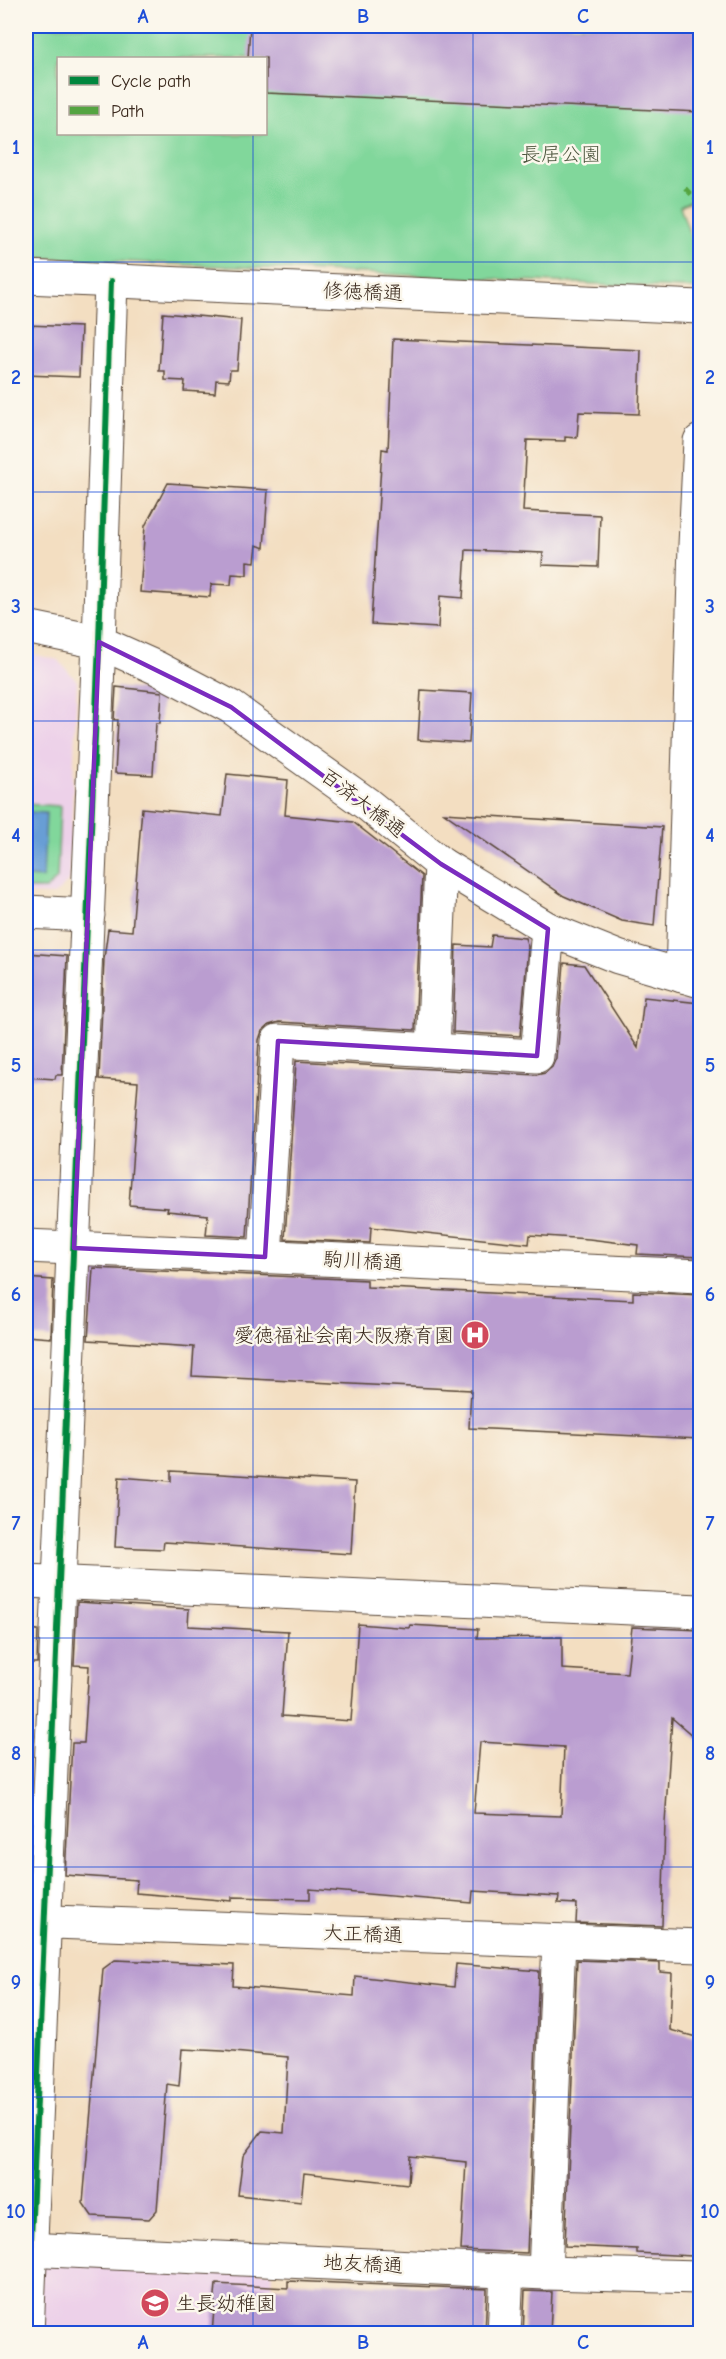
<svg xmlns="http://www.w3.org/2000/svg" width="726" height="2359" viewBox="0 0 726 2359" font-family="'Comic Neue','Klee One',sans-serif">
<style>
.built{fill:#edd1e9}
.green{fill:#81d79b;stroke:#5e805c;stroke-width:1.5;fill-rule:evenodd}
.water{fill:#679ed5;stroke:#51647a;stroke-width:1.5}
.building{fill:#ba9dd0;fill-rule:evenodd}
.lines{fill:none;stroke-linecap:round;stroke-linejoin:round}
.street-casing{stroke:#574536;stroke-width:35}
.secondary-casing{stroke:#574536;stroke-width:35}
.street{stroke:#fff;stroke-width:33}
.secondary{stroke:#fff;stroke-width:33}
.quiet{stroke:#54a441;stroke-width:4.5;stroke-dasharray:9 4.5;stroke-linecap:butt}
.cycleway-casing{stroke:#fbf7ec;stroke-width:10}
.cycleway{stroke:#00873e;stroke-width:6}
.marked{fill:none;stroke:#7b2cbf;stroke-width:4.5;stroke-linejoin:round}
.grid{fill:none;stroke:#1d4ed8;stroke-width:1.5;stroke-opacity:0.55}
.labels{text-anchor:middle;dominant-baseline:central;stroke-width:5;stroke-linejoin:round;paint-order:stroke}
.park-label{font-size:20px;fill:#4c553d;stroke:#fbf7ec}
.street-label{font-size:20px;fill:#3b2a1e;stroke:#fbf7ec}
.poi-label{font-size:20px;fill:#3b2a1e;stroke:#fbf7ec;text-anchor:end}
.neatline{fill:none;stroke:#1d4ed8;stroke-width:2}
.grid-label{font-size:20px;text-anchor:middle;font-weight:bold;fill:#1d4ed8}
</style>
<rect width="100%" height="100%" fill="#fbf7ec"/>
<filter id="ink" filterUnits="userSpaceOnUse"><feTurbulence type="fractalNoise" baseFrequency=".0167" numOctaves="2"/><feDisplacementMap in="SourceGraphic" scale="12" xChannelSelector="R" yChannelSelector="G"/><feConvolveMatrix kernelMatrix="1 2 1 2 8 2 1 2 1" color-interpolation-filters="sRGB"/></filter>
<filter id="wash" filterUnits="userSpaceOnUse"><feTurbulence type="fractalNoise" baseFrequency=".008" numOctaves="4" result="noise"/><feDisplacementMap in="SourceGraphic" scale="24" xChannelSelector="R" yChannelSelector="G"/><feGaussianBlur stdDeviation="1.35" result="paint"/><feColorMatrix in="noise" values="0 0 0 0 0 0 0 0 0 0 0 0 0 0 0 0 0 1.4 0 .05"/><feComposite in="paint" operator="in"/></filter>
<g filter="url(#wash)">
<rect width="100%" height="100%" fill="#f3dec1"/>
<!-- built -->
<g class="built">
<polygon points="26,653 58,660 77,681 69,881 54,895 26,894"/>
<polygon points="41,2261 272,2272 269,2333 37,2334"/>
</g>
<!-- green -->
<g class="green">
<path d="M 26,26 L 700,26 L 700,196 L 680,206 L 700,265 L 700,289 L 26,257 ZM 58,58 L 266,58 L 266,134 L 58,134 Z"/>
<polygon points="26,804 60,806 57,879 46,889 26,889"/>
</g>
<!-- water -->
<polygon class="water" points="26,812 46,813 43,878 26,877"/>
<g id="blocks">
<!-- building -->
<g class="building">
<polygon points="250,26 700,26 700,112 266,93 266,58 248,58"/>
<polygon points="163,313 241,320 237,370 230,370 229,381 216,380 215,393 184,391 185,381 165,380 165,371 159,371"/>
<polygon points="26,325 81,327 79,377 26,375"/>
<polygon points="393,339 641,350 639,414 579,412 577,438 565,437 565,441 527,440 523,511 600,515 598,567 542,565 543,553 466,550 463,598 440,596 438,628 371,624 382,449 388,450"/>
<polygon points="168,483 268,490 264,548 257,545 255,562 247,561 247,575 232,574 231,585 211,584 210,597 140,592 145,526"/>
<polygon points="116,687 162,692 160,723 156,723 153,775 115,773 118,720 114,720"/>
<polygon points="421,690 472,693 469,743 418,740"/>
<polygon points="227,774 288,780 285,815 353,822 422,876 415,1030 279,1022 269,1025 262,1031 259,1040 247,1237 206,1235 208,1215 167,1211 168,1208 129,1205 138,1082 99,1079 104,959 108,929 132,931 142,808 222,816"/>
<polygon points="444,813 662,827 654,926 622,921 564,896"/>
<polygon points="492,935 525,938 528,947 520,1036 453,1032 456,945 490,947"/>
<polygon points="26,953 67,956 62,1075 56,1075 55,1079 26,1077"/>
<polygon points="564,963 584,965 638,1048 644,997 700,1003 700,1257 637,1254 638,1245 589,1239 530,1235 529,1244 371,1227 370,1243 285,1239 296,1061 536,1075 545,1073 552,1067 556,1058"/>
<polygon points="93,1268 367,1280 367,1287 633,1300 633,1292 700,1295 700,1439 469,1428 471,1390 192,1376 194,1347 88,1340"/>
<polygon points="26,1278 53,1280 51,1338 26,1336"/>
<polygon points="171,1471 355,1482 351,1554 164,1542 163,1549 115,1547 119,1477 171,1481"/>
<path d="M 77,1602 L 189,1609 L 188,1626 L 288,1631 L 282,1716 L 351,1721 L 358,1624 L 409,1628 L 410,1625 L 478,1629 L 477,1638 L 562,1637 L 562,1669 L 627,1673 L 632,1627 L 700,1630 L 700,1742 L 672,1718 L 665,1823 L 662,1926 L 576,1923 L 577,1904 L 558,1903 L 559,1896 L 473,1891 L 472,1903 L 310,1889 L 310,1899 L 232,1897 L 232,1901 L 136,1893 L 137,1880 L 65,1875 L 72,1743 L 84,1743 L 89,1666 L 74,1665 ZM 480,1742 L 564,1747 L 561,1816 L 474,1813 Z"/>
<polygon points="26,1629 38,1630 37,1663 26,1663"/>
<polygon points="115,1960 234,1965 233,1986 354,1996 355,1976 454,1987 456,1964 539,1971 527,2253 461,2250 466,2162 410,2156 408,2184 304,2173 301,2202 238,2195 243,2156 262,2131 284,2133 288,2057 223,2051 182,2049 179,2086 167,2084 157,2210 149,2219 92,2216 83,2203 103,1969"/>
<polygon points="577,1960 660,1963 660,1972 672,1973 670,2030 700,2038 700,2146 692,2256 637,2253 637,2249 565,2246"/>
<polygon points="288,2281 487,2289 485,2334 212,2334 216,2284 288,2288"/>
<polygon points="525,2291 552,2292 550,2334 523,2334"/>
</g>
</g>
</g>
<g filter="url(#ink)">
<use href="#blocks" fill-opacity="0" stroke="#574536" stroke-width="1.5"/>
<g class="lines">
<!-- street casing -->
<g class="street-casing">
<g id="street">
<polyline points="26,277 700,307"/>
<polyline points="26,912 88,915"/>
<polyline points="682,976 695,545 700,441"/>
<polyline points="433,1050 441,864"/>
<polyline points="26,1246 700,1276"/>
<polyline points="265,1257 278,1041 537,1056 548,929"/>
<polyline points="26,1581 700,1611"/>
<polyline points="26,2249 545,2273 700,2277"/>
<polyline points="545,2273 559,1941"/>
<polyline points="27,2334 99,642 111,281"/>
<polyline points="504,2334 507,2271"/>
</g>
</g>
<!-- secondary casing -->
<g class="secondary-casing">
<g id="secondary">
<polyline points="26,627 99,642 157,668 231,707 367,804 441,864 548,929 618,957 700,981"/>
<polyline points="26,1921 700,1946"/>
</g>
</g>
<!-- street -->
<use href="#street" class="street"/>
<!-- secondary -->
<use href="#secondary" class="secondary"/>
<!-- quiet -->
<polyline class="quiet" points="685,188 700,204"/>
<!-- cycleway casing -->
<g class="cycleway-casing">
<polyline id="cycleway" points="27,2334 99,642 111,281"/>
</g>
<!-- cycleway -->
<use href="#cycleway" class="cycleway"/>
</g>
</g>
<!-- marked area -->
<path class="marked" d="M 99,642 L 231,707 L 441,864 L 548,929 L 537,1056 L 278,1041 L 265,1257 L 74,1248 Z"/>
<!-- grid -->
<path class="grid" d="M 253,26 L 253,58M 473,26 L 473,2334M 253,134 L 253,2334M 26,262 L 700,262M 26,492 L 700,492M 26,721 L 700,721M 26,950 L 700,950M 26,1180 L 700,1180M 26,1409 L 700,1409M 26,1638 L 700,1638M 26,1867 L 700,1867M 26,2097 L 700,2097"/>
<!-- icons -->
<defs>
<g id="hospital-disc" transform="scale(1.5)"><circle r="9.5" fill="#d1495b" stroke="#fbf7ec"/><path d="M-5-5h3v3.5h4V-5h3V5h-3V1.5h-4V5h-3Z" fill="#fff"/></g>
<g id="school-disc" transform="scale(1.5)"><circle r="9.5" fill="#d1495b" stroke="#fbf7ec"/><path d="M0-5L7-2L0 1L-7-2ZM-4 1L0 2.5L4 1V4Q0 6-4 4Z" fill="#fff"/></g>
</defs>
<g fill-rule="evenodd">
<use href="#hospital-disc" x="475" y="1335"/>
<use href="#school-disc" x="155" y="2303"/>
</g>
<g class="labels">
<!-- park labels -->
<g class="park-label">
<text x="561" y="154">長居公園</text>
</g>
<!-- street labels -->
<g class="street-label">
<text transform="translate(363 292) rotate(2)">修徳橋通</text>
<text transform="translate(363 803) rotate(37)">百済大橋通</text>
<text transform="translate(363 1261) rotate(3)">駒川橋通</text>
<text transform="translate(363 1934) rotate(2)">大正橋通</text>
<text transform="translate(363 2264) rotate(3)">地友橋通</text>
</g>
<!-- poi labels -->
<g class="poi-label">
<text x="454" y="1335">愛徳福祉会南大阪療育園</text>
<text x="176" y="2303" text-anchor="start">生長幼稚園</text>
</g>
</g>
<!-- margin -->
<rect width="726" height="2359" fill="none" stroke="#fbf7ec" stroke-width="66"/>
<!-- legend -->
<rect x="57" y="57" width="210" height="78" fill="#fbf7ec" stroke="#aea59a" stroke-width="1.5"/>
<rect x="69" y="76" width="30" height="9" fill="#00873e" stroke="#aea59a" stroke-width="1.5"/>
<text x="111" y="87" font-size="18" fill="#3b2a1e">Cycle path</text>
<rect x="69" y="106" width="30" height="9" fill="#54a441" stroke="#aea59a" stroke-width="1.5"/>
<text x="111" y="117" font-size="18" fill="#3b2a1e">Path</text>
<rect x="33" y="33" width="660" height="2293" class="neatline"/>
<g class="grid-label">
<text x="143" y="23">A</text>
<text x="363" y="23">B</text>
<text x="583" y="23">C</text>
<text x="16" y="154">1</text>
<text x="710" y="154">1</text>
<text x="16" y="384">2</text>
<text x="710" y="384">2</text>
<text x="16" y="613">3</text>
<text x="710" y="613">3</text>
<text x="16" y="842">4</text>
<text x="710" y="842">4</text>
<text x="16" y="1072">5</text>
<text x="710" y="1072">5</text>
<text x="16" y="1301">6</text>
<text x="710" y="1301">6</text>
<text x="16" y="1530">7</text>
<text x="710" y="1530">7</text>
<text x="16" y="1760">8</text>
<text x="710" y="1760">8</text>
<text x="16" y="1989">9</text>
<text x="710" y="1989">9</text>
<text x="16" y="2218">10</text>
<text x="710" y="2218">10</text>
<text x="143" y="2349">A</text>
<text x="363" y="2349">B</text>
<text x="583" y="2349">C</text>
</g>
</svg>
